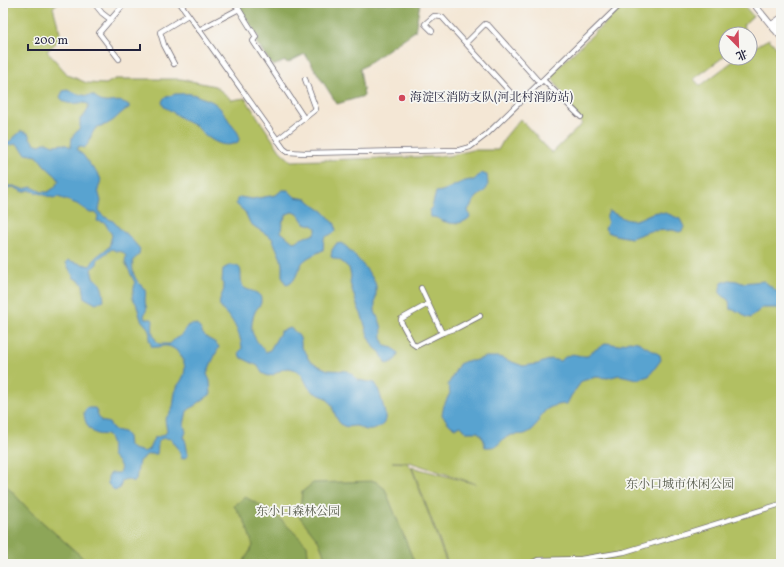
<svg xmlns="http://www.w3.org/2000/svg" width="784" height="567" viewBox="0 0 784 567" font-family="Vollkorn,'Noto Serif SC',serif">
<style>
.green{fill:#b2c062;stroke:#6a714e}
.forest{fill:#8da658;stroke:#58644a}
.water{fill:#58a3d0;stroke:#3d6286;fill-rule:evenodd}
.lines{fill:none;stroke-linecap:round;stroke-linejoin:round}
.minor-casing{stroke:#6c6771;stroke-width:6}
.tertiary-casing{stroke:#6c6771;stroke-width:7}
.minor{stroke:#fff;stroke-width:4.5}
.tertiary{stroke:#fff;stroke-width:5.5}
.poi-dot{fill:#d1495b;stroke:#f6f6f2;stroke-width:1.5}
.labels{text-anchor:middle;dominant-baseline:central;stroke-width:3.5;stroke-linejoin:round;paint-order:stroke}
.poi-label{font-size:12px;fill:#22223b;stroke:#f6f6f2;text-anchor:start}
.park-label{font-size:12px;fill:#545949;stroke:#f6f6f2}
</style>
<rect width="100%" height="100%" fill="#f6f6f2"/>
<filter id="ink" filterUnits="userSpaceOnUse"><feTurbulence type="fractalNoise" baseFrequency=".025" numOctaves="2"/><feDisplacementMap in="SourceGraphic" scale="8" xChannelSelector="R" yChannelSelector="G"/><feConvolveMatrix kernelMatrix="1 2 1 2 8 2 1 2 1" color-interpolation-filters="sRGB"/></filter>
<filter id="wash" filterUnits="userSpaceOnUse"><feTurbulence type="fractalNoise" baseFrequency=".012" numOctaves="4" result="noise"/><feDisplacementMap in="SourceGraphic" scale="16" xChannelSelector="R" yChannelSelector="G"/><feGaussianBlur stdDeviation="0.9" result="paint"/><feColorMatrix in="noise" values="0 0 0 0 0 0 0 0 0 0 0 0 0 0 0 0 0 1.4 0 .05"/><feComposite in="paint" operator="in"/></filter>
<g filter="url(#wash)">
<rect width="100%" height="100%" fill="#f4e7d5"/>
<!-- green -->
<polygon class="green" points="3,3 58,3 53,7 60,33 57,42 47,51 68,75 87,83 106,84 115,79 181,79 215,86 232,100 245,98 280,151 291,161 448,156 472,150 498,150 506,136 520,119 552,153 582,124 550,75 626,3 742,3 753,16 743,25 746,34 726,34 726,55 694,79 700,86 737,58 750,58 750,49 769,39 781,53 781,564 448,564 412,467 476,484 409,462 392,462 408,463 412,469 447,564 3,564"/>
<!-- forest -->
<g class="forest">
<polygon points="237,3 420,3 415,31 360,69 364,96 337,104 305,54 287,63 285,61 273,66 256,42 259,38"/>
<polygon points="375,481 385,489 415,564 325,564 326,560 318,540 299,516 302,492 313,483"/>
<polygon points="3,482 31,512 90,564 3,564"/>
<polygon points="245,497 273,512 307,545 309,564 242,564 253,546 245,522 234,506"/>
</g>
<!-- water -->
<g class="water">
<path d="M 67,90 C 75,93 84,97 92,95 C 95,96 98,99 100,101 C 111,105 118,97 129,105 L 129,108 C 121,111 117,119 109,123 C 105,126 99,125 95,129 C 90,135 90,144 84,148 L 79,146 L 77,150 L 83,155 L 91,166 L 99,175 L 101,180 L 98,190 L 101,201 L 99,210 L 101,214 L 103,216 L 113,221 L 123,232 L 127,234 L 140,249 L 139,255 C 129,261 132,275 139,283 C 141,285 143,287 145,290 C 147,296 143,300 147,308 L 144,316 L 145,319 L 152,319 L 153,321 C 152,330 152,337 159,344 L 170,344 C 177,335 182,339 187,326 C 190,324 193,324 196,325 C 201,327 201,332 204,335 C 209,341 215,340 219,347 L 211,364 L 207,374 L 210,381 L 211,394 L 187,411 L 184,425 L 186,432 L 184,437 L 186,443 L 188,455 L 185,458 L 182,459 L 178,448 L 171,439 C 155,436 159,444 157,454 L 148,454 L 139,461 L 136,480 L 134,482 L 126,479 L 122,481 L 120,488 L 115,491 L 108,484 L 108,477 L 111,473 L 119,473 C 124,465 116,461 112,455 C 111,447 113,441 107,435 C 104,434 100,435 97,434 C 88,430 84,421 84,412 L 87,408 L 95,408 L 101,421 L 109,423 L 114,430 L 124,432 L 128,437 L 129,446 L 133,449 L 144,452 L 149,449 L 154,438 L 163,435 L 167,432 L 165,419 C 178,405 171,401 177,387 C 178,384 181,382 182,379 C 189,367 182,350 168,346 C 163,345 158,348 152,347 L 149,340 L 150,335 L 148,328 L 141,320 L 136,303 L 132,298 L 135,283 L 125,262 L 126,256 L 123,252 L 116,251 L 112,249 L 98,259 L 97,264 L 91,269 L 93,278 C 102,281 103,291 104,300 L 96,304 L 85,298 L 83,285 L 80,281 L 74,278 L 66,263 L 68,260 L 70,261 L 90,266 L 96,257 L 109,247 L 112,235 L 105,223 L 97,221 L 98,216 L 96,213 L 90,213 L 77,204 L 58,197 L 53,198 L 29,190 L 24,192 L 13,187 L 3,190 L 3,186 L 14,186 L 23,189 L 32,187 L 42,192 L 48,192 L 54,188 L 59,181 L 57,177 L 45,166 L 37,156 L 26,154 L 17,144 L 3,146 L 3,142 L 9,142 L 21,131 L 28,133 C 31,140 33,144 40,145 L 46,142 L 53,145 L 64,144 L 71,147 L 72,137 L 80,128 L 80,119 C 85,116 89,110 88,104 C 78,100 68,109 60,97 L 63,91 Z"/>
<path d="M 175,94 C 181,94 186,93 191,94 C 195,94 199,97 203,98 C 218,102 223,111 231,124 C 235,130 242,134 238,142 C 222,151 206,137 195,125 C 187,124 173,111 164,107 L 162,102 L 164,98 Z"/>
<path d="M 481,173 L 487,175 C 489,190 488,188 477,197 C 474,200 471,206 468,210 L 470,217 C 465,223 454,225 446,222 C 440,221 439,217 431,217 L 429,210 L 432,207 L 436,192 C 450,191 460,179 474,180 Z"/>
<path d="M 282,190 L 288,190 L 295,197 L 307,199 L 318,208 L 323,211 L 335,224 L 336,231 C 332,235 326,235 324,239 C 323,242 324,246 323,250 C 316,254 304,258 301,265 C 297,272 295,284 286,285 L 282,276 L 282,265 L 281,259 L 272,238 L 255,227 L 250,223 L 245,212 L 236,204 L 237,199 L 240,197 L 252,199 L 276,195 ZM 292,212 L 298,214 L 304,223 L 312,225 L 316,228 L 316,232 C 312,237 308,235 303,238 C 299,239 298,241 293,242 L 281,232 L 282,223 L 287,214 Z"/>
<path d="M 609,211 C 617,214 625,222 635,220 C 640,219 645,216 650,214 C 661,209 670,215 680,219 L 684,227 L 682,231 L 679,232 L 673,230 L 650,231 L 631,238 L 615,235 L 608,232 L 605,229 L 608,222 L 606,218 Z"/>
<path d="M 342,243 C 350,249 375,277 376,286 C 377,294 374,303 375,311 C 376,316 380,320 381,325 C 383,334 380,338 385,346 L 393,348 L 398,353 C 397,360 393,362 386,364 L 380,352 L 374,347 L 368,335 L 362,316 L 357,305 L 350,283 L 351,276 L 349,268 L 341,261 L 331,257 L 332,250 L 336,244 Z"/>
<path d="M 230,265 C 241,266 241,268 241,277 C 241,281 242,284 243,287 C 248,291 257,291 260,296 C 261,297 261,300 261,302 C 261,305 258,307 256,310 C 253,315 251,325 252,331 C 253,337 261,347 266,352 L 270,350 L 281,331 L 290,328 C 298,333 302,338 301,347 L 307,354 L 308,359 L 317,365 L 328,370 L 348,371 L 358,380 L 375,383 C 379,388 382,402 384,409 C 385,415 387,422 381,426 C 375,430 368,432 361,428 C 359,427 358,426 356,426 C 349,426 344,429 339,422 C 334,416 334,406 328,400 C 324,395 315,395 310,389 C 304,382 304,372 293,369 C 282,365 278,375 268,376 L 262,373 L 258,366 L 240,357 L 239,352 L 242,349 C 242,340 236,326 231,319 C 228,315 222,311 220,306 C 218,300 223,294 224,288 L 222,282 L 223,269 Z"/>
<polygon points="729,280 737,281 742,283 764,281 781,295 781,308 762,308 750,318 746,317 740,312 730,309 729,301 720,293 720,288 722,283"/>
<path d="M 629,341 L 638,342 L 660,355 L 661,360 L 649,376 L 638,379 L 619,375 L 608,378 L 596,377 L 582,381 L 571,396 L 567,404 C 560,404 549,406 544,412 C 538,419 537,429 527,433 C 522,436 515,433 509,436 C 497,441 502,448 485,447 L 483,438 L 478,432 L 466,432 L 461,426 L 455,428 L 450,425 L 442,415 L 444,405 L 450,393 L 448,385 L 459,364 L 466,361 L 473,361 L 486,357 L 499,357 L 523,366 L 538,364 L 551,359 L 560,361 C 575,349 573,357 588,356 L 591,352 L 607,343 L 618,345 Z"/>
</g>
</g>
<g filter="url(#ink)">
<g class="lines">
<!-- minor casing -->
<g class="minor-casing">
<g id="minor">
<polyline points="94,3 102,13 111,20"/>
<polyline points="180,3 284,149 288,152 305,153 459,150 470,147 487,134 622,3"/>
<polyline points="235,3 256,37 253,41 304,118"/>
<polyline points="199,30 239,9"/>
<polyline points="432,31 425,24 434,16 442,17 520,103"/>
<polyline points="466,43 485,24 489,26 540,83"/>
<polyline points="119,59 99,33 125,3"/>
<polyline points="174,64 164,45 160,32 188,15"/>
<polyline points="543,80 581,117"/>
<polyline points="277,140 316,109 305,79"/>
<polyline points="421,288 442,333"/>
<polyline points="428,304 401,319 401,322 413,344 416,346 442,333 457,328 480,316"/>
<polyline points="530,564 538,560 581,559 624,552 781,504"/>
</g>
</g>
<!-- tertiary casing -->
<g class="tertiary-casing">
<g id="tertiary">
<polyline points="753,3 781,37"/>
<polyline points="771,25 781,18"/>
<polyline points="774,29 781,24"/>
</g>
</g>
<!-- minor -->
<use href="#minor" class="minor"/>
<!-- tertiary -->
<use href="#tertiary" class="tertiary"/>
</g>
</g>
<!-- markers -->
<circle class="poi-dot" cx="402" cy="98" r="4"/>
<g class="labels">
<!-- poi labels -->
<g class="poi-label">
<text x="410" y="98">海淀区消防支队(河北村消防站)</text>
</g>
<!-- park labels -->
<g class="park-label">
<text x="680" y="485">东小口城市休闲公园</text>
<text x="298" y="512">东小口森林公园</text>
</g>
</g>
<!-- margin -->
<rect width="784" height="567" fill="none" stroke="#f6f6f2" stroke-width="16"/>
<!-- north arrow -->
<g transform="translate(738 46) rotate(157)"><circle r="19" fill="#f6f6f2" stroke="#a1a1a9"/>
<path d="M0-3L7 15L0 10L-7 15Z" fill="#d1495b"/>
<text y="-6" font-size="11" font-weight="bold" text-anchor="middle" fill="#22223b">北</text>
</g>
<!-- scale -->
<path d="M28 44v6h112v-6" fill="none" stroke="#22223b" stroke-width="2"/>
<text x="34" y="44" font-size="12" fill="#22223b" stroke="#f6f6f2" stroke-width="3" paint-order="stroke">200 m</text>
</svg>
